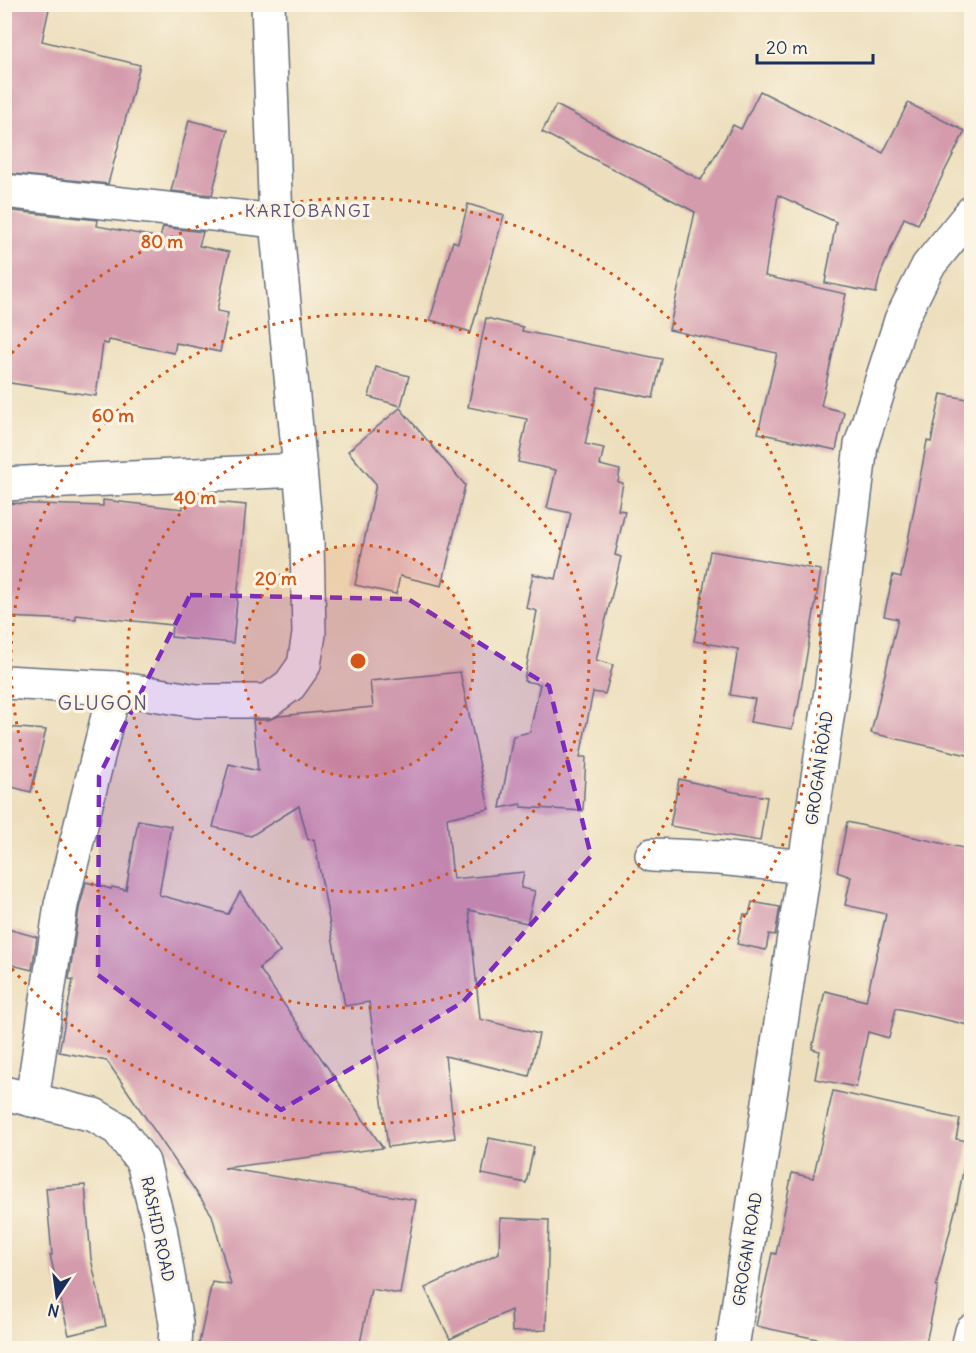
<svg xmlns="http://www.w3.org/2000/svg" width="976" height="1353" viewBox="0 0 976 1353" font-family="Delius,sans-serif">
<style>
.building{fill:#d49bad}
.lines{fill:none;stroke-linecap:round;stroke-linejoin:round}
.minor-casing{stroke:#646d7f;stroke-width:36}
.minor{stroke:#fff;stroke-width:33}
.marked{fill:#7b2cbf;fill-opacity:0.2;stroke:#7b2cbf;stroke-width:4.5;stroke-dasharray:12 8;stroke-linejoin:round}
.ring{fill:none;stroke:#d45514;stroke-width:3;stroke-dasharray:3 6}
.labels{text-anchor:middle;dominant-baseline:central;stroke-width:6;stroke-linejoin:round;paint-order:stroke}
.street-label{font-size:16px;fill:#1b2f5e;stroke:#fcf5e5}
.neighbourhood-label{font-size:18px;letter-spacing:1.5px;fill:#5c557a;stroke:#fcf5e5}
.quarter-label{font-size:20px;letter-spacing:1.5px;fill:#5c557a;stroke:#fcf5e5}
.centre{fill:#d45514;stroke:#fcf5e5;stroke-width:3}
.ring-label{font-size:18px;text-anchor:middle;font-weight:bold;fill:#d45514;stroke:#fcf5e5;stroke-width:6;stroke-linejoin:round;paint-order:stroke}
</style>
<rect width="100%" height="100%" fill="#fcf5e5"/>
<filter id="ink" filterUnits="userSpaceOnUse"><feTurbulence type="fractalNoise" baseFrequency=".0167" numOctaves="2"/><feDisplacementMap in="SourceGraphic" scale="12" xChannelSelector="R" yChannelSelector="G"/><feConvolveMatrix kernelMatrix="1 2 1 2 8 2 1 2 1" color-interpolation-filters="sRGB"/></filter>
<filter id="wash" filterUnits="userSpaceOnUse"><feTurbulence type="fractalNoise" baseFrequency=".008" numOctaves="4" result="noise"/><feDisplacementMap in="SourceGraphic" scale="24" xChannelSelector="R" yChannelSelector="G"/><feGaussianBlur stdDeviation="1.35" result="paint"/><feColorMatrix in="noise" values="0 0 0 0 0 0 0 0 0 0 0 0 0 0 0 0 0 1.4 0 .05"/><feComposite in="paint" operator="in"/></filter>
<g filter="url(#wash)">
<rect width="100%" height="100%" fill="#eddfbd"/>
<g id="blocks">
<!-- building -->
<g class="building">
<polygon points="4,4 50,4 42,41 140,65 108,184 4,173"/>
<polygon points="760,91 883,153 908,103 965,131 918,224 904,218 880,275 876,293 825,283 836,222 778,195 765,276 846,294 821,406 844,412 836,450 758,433 777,353 669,330 695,212 542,132 556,105 701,180 733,125 741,129"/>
<polygon points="189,120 228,130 212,195 171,191"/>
<polygon points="468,204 504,215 471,332 430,320 453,241 458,243"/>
<polygon points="4,210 98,220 97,226 160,238 163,227 203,232 199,246 229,252 217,311 228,313 220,352 176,343 174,353 109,340 108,344 103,343 96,396 4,382"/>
<polygon points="486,318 523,327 522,331 662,359 653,398 598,387 585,444 604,448 600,465 620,470 618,482 623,483 618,510 625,511 615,555 621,557 596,660 613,665 605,694 593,692 580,757 586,757 583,811 521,807 521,804 500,808 513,736 530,732 540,684 524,681 537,611 526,608 533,574 556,579 571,513 547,508 556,470 518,462 527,419 468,407"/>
<polygon points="376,367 409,376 401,406 369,397"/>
<polygon points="941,394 972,400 972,756 871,733 898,619 884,616 893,575 901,577 927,441 931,442"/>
<polygon points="400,408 465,485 442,586 400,576 396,594 355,585 376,484 348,451"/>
<polygon points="183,499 246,505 233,643 171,637 172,625 76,615 76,620 4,617 4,503 103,506 103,500 183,509"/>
<polygon points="710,551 821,570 798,707 797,707 792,729 750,722 755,699 730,695 738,649 694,641"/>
<polygon points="460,672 489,809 447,818 453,879 524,872 521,888 535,891 527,923 469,910 480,1019 539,1034 529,1076 445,1056 455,1138 388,1147 369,1002 345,1006 314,839 308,840 299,806 251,836 213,827 229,764 258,771 253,720 268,720 279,716 373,707 370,681"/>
<polygon points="4,727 46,730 31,792 4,785"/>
<polygon points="679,779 734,792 767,797 760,841 670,826"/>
<polygon points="138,820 171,826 159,895 228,914 240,892 280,952 259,968 383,1148 224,1168 416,1200 400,1294 371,1289 359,1348 198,1348 212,1282 231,1285 212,1215 107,1061 59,1052 73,980 69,979 79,909 86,882 111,889 112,887 126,890"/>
<polygon points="847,822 972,850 972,1026 896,1008 889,1038 868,1032 856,1087 815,1079 820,1051 812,1049 825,991 866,1001 886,914 845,905 851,877 837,872"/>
<polygon points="752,902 780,907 775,935 769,934 766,950 737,944 744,914 749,915"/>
<polygon points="4,928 37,937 32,970 4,963"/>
<polygon points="833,1091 960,1119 956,1139 969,1141 956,1207 936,1286 938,1286 925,1348 859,1348 756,1326 772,1253 776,1254 792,1173 813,1178"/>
<polygon points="489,1138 534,1147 526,1183 482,1174"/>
<polygon points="85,1185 91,1259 106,1326 69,1335 50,1255 52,1255 46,1188"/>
<polygon points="500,1218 549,1220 546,1330 512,1332 511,1310 450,1339 425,1288 499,1253"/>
</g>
</g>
</g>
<g filter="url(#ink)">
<use href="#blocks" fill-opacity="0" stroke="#646d7f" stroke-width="1.5"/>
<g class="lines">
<!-- minor casing -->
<g class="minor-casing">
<g id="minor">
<polyline points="4,191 276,221"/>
<polyline points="4,484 300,470"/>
<polyline points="4,682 115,688"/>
<polyline points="652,855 719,858 805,867"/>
<polyline points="4,1093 94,1115 118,1129 143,1162 160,1228 176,1323 175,1348"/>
<polyline points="32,1100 61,905 115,688 197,701 268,701 290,685 304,665 309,634 307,542 276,221 268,4"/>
<polyline points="732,1348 831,691 861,445 901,320 928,266 972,212"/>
<polyline points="968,1348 972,1331"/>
</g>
</g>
<!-- minor -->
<use href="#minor" class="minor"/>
</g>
</g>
<!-- marked area -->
<path class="marked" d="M 190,595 L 408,599 L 549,686 L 591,856 L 463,1002 L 281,1110 L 98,975 L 99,776 Z"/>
<!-- distance rings -->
<circle cx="358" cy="661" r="116" fill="#d45514" fill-opacity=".12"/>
<g class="ring">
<circle cx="358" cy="661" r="116"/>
<circle cx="358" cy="661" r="231"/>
<circle cx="358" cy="661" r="347"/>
<path d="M6 360A463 463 0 1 1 6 962"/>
</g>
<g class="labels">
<!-- street labels -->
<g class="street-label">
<text transform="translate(819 768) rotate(-82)">GROGAN ROAD</text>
<text transform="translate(158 1229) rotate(78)">RASHID ROAD</text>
<text transform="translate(747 1249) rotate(-81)">GROGAN ROAD</text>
</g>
<!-- neighbourhood labels -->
<g class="neighbourhood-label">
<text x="308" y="210">KARIOBANGI</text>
</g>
<!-- quarter labels -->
<g class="quarter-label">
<text x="103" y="702">GLUGON</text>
</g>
</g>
<circle cx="358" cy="661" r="9" class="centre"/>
<g class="ring-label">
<text x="162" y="248">80 m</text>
<text x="113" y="422">60 m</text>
<text x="195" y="504">40 m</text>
<text x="276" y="585">20 m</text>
</g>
<!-- margin -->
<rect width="976" height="1353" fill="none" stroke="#fcf5e5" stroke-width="24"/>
<!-- north arrow -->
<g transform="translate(57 1296) rotate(193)" stroke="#fcf5e5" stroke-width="4.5" paint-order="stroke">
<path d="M0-4.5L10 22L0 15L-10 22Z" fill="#1b2f5e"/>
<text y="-9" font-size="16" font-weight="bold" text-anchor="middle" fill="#1b2f5e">N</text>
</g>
<!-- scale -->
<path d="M757 54v9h116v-9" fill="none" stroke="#1b2f5e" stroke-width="3"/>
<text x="766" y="54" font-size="18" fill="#1b2f5e" stroke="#fcf5e5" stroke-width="4.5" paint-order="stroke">20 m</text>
</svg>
